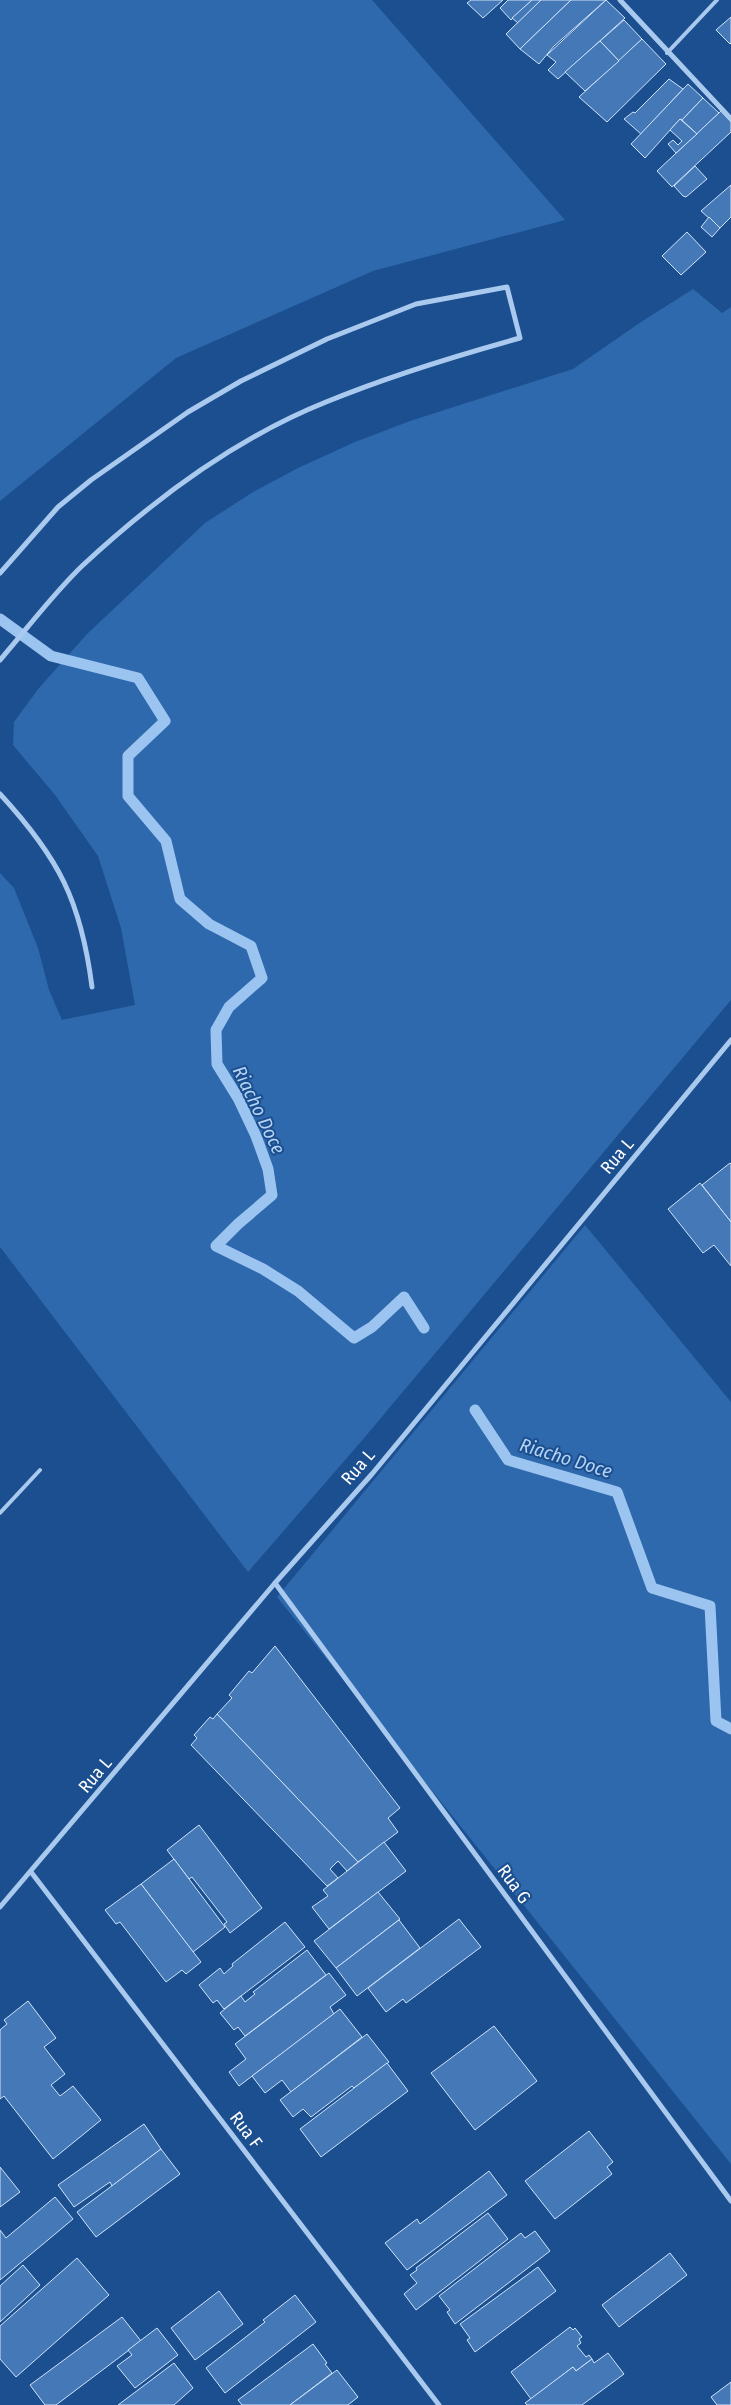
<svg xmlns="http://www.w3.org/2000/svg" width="731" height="2405" viewBox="0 0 731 2405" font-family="'Fira Sans Condensed',sans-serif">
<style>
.green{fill:#2e69ad}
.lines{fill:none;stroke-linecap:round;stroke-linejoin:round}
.stream{stroke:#9cc4f0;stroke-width:11}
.building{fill:#4478b7;stroke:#cfe3fa}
.lane{stroke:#a9c9ee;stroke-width:4}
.street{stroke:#a9c9ee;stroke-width:5}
.labels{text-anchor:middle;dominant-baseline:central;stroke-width:4;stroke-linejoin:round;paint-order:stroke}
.street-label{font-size:18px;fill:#fff;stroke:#1b4f8f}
.water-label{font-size:19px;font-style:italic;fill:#b5d3f5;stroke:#1b4f8f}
</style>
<rect width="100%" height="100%" fill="#1b4f8f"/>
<!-- green -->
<g class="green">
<polygon points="0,0 372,0 565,220 373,271 176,358 0,501"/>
<polygon points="693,289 722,313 731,307 731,1000 365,1437 248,1572 0,1247 0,873 14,888 38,948 49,990 62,1020 135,1005 121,928 98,856 55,795 13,745 14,722 39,688 87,634 205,523 253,492 298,468 355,442 410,421 573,369 641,322"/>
<polygon points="585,1225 731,1402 731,2164 277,1597"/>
</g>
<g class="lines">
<!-- stream -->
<g class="stream">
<polyline points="0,619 51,656 138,678 165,721 128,756 128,796 166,841 180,899 209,924 251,946 262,978 229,1007 216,1030 217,1064 238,1098 256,1136 268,1169 272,1195 238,1224 216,1246 263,1269 298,1291 354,1338 372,1327 404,1297 424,1328"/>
<polyline points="475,1410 508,1460 617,1492 652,1588 710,1606 716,1721 731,1729"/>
</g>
</g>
<!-- building -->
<g class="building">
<polygon points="471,0 503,0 483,18 467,3"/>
<polygon points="508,0 532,0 511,20 500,8"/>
<polygon points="532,0 541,0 518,23 512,18"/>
<polygon points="541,0 571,0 520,49 506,34"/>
<polygon points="571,0 606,0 554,46 539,64 520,49"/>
<polygon points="606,0 625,18 558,79 548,70 556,62 547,55"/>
<polygon points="731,17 731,43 730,44 716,30"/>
<polygon points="624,20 642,39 619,61 600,41"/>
<polygon points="642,39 666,64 607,122 579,97"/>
<polygon points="600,41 619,61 585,91 565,72"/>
<polygon points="669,79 683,89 641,134 624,119 633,112 635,113"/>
<polygon points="688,84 703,98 682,120 680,119 645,158 631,144"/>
<polygon points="703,98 719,113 697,134 682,120"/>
<polygon points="721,111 731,122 731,132 672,187 657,171"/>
<polygon points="680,119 697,134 676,153 668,144 673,140 678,145 682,141 670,130"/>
<polygon points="695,166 707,179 686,197 683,196 674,186"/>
<polygon points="731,185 731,217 720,228 701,211"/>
<polygon points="709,217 720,228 712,237 701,227"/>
<polygon points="687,232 706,252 681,275 662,256"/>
<polygon points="730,1163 731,1164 731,1222 702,1185"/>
<polygon points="700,1183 731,1222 731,1266 714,1245 703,1253 668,1209"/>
<polygon points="275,1646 400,1808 388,1818 398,1832 358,1862 217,1714 232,1698 229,1695 249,1671 252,1673"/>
<polygon points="217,1714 358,1862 347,1871 338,1861 330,1869 338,1878 327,1886 191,1745 197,1738 194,1735 210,1717 213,1719"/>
<polygon points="199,1825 262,1908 230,1933 224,1924 227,1922 192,1877 189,1879 167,1850"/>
<polygon points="384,1842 406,1871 329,1929 312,1907 328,1896 323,1890"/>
<polygon points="174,1859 225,1927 193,1952 141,1884"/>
<polygon points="141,1884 201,1962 186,1974 182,1970 166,1982 120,1922 116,1924 105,1910"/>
<polygon points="378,1892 400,1919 336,1968 314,1941"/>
<polygon points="459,1919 481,1947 406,2003 403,1999 386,2012 368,1988"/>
<polygon points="399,1920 420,1948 357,1996 336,1968"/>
<polygon points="285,1922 305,1947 224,2009 217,2000 213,2003 199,1985 220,1968 224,1974 233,1966 232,1964"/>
<polygon points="307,1950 326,1975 245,2036 238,2027 234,2030 220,2013 241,1996 245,2002 255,1994 253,1992"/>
<polygon points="329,1973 346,1995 330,2007 334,2014 239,2086 229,2072 246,2059 235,2044"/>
<polygon points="28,2001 56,2038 44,2047 65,2074 51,2085 60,2096 73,2086 101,2120 53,2159 4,2096 0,2099 0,2030 7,2024 4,2020"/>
<polygon points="340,2009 362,2037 291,2092 282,2080 265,2093 252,2076"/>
<polygon points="494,2026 537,2081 475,2130 431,2073"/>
<polygon points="367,2034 389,2062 354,2088 352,2086 311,2117 303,2109 293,2117 280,2100"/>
<polygon points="387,2063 408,2091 321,2157 300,2129"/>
<polygon points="144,2124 161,2149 112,2186 110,2182 74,2207 58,2185"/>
<polygon points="589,2131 613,2162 607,2167 612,2174 555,2219 525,2181"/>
<polygon points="161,2149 180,2174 96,2237 77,2212"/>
<polygon points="0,2167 20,2192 0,2207"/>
<polygon points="489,2171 507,2195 407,2270 385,2243 417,2219 420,2224"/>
<polygon points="55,2197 73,2219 0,2280 0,2230 6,2238"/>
<polygon points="488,2213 508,2239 416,2310 404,2294 417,2283 410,2275 417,2270 416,2268"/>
<polygon points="535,2231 550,2251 455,2324 447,2312 450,2310 439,2296 521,2233 525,2238"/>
<polygon points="670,2253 687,2275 619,2327 602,2305"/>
<polygon points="77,2258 109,2295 16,2377 0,2359 0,2326"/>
<polygon points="23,2265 40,2285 0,2322 0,2286"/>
<polygon points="538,2267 556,2291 475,2352 467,2340 470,2338 460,2324"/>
<polygon points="219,2291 243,2324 195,2360 171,2328"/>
<polygon points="295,2295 316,2322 225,2393 206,2368 265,2322 263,2320"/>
<polygon points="122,2317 141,2341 56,2405 45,2405 30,2385"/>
<polygon points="570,2327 573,2330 575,2328 582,2337 579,2339 581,2343 577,2346 586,2357 589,2355 592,2359 576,2371 573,2367 531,2399 511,2372"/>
<polygon points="157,2328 178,2355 135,2388 117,2366 132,2355 128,2350"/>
<polygon points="313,2344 327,2363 325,2364 332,2373 290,2405 242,2405 238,2400"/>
<polygon points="608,2353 624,2374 582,2405 527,2405 525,2403 573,2367 576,2371 592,2359 594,2363"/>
<polygon points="174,2363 193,2388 174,2405 118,2405"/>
<polygon points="337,2370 358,2397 348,2405 290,2405"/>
<polygon points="731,2382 731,2405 717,2405 711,2397"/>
</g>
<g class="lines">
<!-- lane -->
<g class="lane">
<polyline points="667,53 717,0"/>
<polyline points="0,1513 40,1470"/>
</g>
<!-- street -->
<g class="street">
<polyline points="620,0 731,119"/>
<path d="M 0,573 L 58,507 L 91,480 L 188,412 L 241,381 L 327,339 L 416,304 L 507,287 L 520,338 C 455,356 389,376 326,402 C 236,438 153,500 82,566 C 52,595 27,629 0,660"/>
<path d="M 0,794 C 59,858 81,901 92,987"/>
<polyline points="275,1583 731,2201"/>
<polyline points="31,1872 439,2405"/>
<polyline points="0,1907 275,1583 372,1474 731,1040"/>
</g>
</g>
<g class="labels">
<!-- street labels -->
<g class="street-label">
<text transform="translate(617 1156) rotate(-50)">Rua L</text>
<text transform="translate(358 1467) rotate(-49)">Rua L</text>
<text transform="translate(95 1775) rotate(-50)">Rua L</text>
<text transform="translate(514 1884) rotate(54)">Rua G</text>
<text transform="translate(246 2130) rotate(53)">Rua F</text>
</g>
<!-- water labels -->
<g class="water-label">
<text transform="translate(259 1110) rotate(64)">Riacho Doce</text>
<text transform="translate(566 1458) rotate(17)">Riacho Doce</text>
</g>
</g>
</svg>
